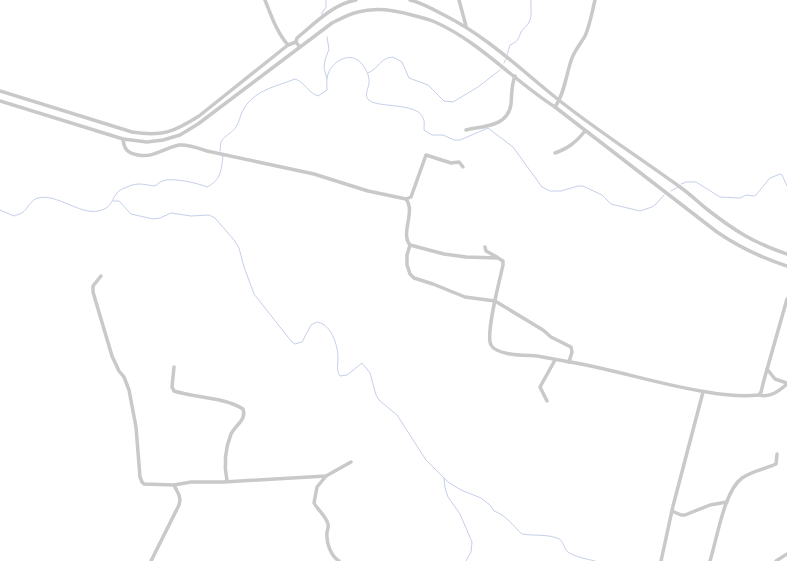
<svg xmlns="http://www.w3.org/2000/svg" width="787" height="561" viewBox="0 0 787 561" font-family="'Asap Condensed',sans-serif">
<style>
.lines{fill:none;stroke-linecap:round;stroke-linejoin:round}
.stream{stroke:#c5cfea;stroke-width:1}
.minor{stroke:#c9c9c9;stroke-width:3.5}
</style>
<rect width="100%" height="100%" fill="#fff"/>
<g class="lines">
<!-- stream -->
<g class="stream">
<polyline points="322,16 322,13 326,7 326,0"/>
<path d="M 507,55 L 510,45 C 518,41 518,40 521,32 C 523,28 528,26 529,22 C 533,15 530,7 531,0"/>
<polyline points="504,63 506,59"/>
<path d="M 368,73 C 380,68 379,58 393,57 L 402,62 L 409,78 L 428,85 L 444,101 L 453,102 L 478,87 L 500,70"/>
<polyline points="327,79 324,68 325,60 329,49 327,37"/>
<path d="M 220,151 C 221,148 220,144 221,142 C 223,137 233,132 236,127 C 239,122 240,117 242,112 C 253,90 275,87 295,79 C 306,83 307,92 318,96 L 327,90 C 327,85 326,79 328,74 C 332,62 348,52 359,61 C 364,65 369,74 369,80 C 370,88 361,97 372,102 C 384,107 419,104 423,118 C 425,121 424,126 424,130 L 432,135 L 443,135 L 454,140 L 460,140 L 488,128 L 513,147 L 542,187 L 550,191 L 561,191 L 578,186 L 583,186 L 602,195 L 611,204 L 640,211 L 652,207 L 657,203 L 664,195"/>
<polyline points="681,184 686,182 696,182 720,197 740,198 746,195 754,196 756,195 770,178 780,174 782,175 787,186"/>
<polyline points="671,191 678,187"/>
<path d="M 113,201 L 119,201 L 131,214 L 153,219 L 160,218 L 171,213 L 191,216 L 209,215 L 215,218 L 234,240 L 239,248 L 244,267 L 254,294 L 291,341 L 295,344 L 302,342 L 311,325 L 317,322 C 331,324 338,345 338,358 C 338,365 336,370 340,376 L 347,375 L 362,363 L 370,373 L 376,395 L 379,400 L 397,415 L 426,460 L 448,482 L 461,490 L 481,498 L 490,505 L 494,511 C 506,515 513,526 522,534 C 533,536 546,534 557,538 C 564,540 563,548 568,552 C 575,557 587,559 595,561"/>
<path d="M 0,210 L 14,216 C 16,215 20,214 22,213 C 28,209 30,200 38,198 C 56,193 80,215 98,211 C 112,208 110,202 117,193 C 119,190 122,189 125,188 C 136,182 142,184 154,186 C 157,185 160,182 162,181 C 171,177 198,183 207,187 C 221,180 221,171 223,156 L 222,156"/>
<polyline points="444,478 445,488 448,497 460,514 472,542 471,552 466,561"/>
</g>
<!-- minor -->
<g class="minor">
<path d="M 265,0 C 271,15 277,33 288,45"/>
<path d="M 410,0 C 423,3 434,10 446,16 C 489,38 522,71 560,101 C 598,131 640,158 680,187 C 690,194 699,203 708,210 C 735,231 754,243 787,254"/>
<polyline points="459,0 466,26"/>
<path d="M 296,42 L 297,38 C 314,24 333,4 356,0"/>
<path d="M 0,91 L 132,132 C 162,137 174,132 199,116 L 288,45 L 296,42 L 299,46"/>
<path d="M 0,101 L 123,139 L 147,142 L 163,140 L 180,135 L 198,124 L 332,23 C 340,19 349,14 358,12 C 375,7 395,10 412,15 C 420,17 428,19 435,22 C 480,42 514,81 555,107 L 717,232 C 739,247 762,258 787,266"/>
<path d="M 555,107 C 565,93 566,74 572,58 C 575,50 581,43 585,36 C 590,25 592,12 595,0"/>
<path d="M 466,130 C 483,126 508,127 511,104 C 512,95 511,86 515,76"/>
<path d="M 123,139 C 124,149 127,153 138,155 C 154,158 164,148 179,145 C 189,144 198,148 207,151 L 314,174 L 368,191 L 406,199 C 416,212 400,233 410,245 L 444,254 L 466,257 L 498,258 L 503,261 L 503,265 C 500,279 485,335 491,345 C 497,356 526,355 537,356 C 548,358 559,360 570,362 C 617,370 661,385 707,392 C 724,395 742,397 759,395 L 761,392 L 764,380 L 787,299"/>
<path d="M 555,153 C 569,148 576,142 585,131"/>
<polyline points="406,199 411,197 426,155 451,163 459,162 463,167"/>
<polyline points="410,245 407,255 407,265 410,274 414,278 433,284 465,297 495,301 543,330 551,337 571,347 572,352 569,362"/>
<polyline points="485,247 486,251 497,257"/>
<polyline points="101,276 93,286 93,292 112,356 119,371 124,377 129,390 136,427 140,477 142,482 144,484 174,485 179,495 180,500 179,505 151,561"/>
<path d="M 174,367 L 172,387 L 174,391 C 195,398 224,397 243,409 C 247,420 235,425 231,434 C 225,449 224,466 227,481"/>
<polyline points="767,369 775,379 787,383"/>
<path d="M 759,395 C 770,398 779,391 787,384"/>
<polyline points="547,401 540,387 555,360"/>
<path d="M 326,476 L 317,487 L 314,503 C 318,510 326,516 328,524 C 329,527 327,530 327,533 C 326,543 331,556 339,561"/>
<polyline points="174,485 191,482 224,482 326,476 351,462"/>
<polyline points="672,511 681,515 685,515 710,505 727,502"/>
<polyline points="661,561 673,506 703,392"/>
<path d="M 710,561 C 717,539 724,491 742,478 C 752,471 765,469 776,464 L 777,454"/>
<polyline points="776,561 787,554"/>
</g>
</g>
</svg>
